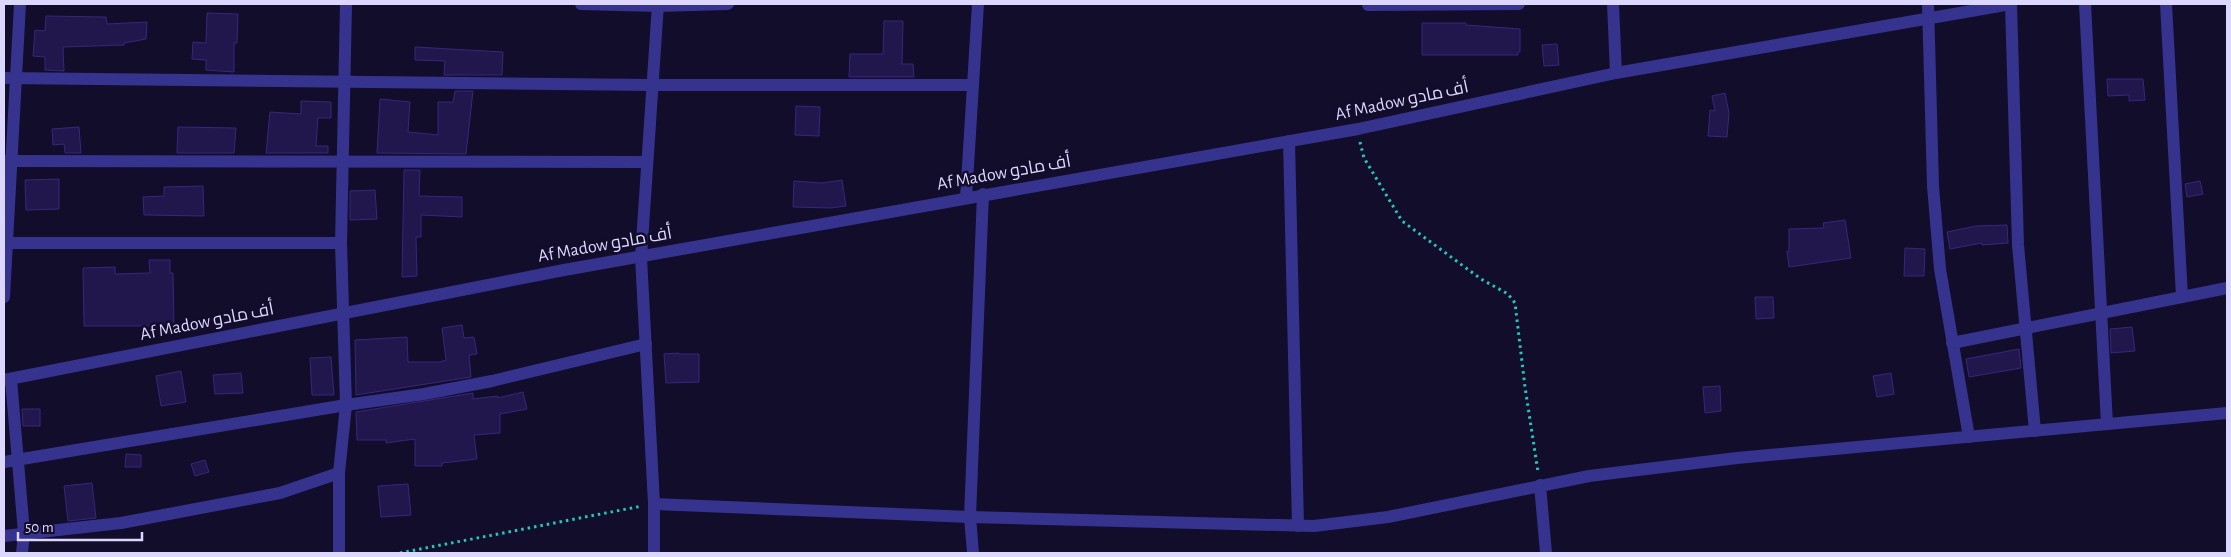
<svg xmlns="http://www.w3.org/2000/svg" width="2231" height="557" viewBox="0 0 2231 557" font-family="'Alegreya Sans',Cairo,sans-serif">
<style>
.building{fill:#22174d;stroke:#36277c}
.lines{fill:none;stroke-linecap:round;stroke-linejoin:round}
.path{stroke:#22c8bc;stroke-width:3;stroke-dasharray:2.5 4;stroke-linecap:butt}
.minor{stroke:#35338e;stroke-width:12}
.tertiary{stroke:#35338e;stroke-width:12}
.labels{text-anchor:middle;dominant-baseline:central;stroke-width:5;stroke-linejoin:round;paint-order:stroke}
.street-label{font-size:18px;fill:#dbd7ff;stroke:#120d2a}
</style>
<rect width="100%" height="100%" fill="#120d2a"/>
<!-- building -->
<g class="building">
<polygon points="207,13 238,14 237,43 234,43 234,72 206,70 206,60 192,59 193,42 206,43"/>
<polygon points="46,16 106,17 107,24 147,22 146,39 124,43 124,45 63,47 64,71 45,70 45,57 33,56 35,30 45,31"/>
<polygon points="884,21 903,21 902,64 913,64 914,77 849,77 850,54 883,54"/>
<polygon points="1422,23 1466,23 1466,25 1520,29 1520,52 1518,52 1518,55 1422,55"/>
<polygon points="1557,44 1559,65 1544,66 1542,45"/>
<polygon points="415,47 503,52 502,75 444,75 445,61 415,60"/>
<polygon points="2107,79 2143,79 2145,100 2129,101 2129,95 2108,96"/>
<polygon points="455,91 473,91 466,154 377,153 380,99 410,102 408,132 438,135 438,102 453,102"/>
<polygon points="1725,93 1729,113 1727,137 1708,136 1710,110 1715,111 1712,96"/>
<polygon points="301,101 331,102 331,118 318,118 316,146 328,146 328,153 266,153 270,112 301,114"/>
<polygon points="796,106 820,107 819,136 795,135"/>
<polygon points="79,127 81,153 65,153 64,144 53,145 52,129"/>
<polygon points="178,127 236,128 234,153 177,153"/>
<polygon points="404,170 420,170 419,196 462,197 462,217 421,215 421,237 416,237 417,276 402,277"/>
<polygon points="59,179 59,209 26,210 25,180"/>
<polygon points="842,180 846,206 831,208 793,207 794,181 822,183"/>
<polygon points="2200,181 2203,194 2187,197 2185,184"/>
<polygon points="203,186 204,216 144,215 143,197 164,196 164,187"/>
<polygon points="375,190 377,219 350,220 350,191"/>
<polygon points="1845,220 1851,258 1789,267 1787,251 1789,251 1789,229 1824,228 1823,223"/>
<polygon points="2007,225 2008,243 1982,245 1982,243 1950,249 1947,232 1976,226"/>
<polygon points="1905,248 1925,249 1924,276 1904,276"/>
<polygon points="149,260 170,260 170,273 173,273 174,326 84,326 83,268 115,267 115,274 150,273"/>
<polygon points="1755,297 1773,297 1774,318 1756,319"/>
<polygon points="462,325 464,338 474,337 477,354 469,355 471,377 356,395 355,340 407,337 408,362 440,362 446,360 442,328"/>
<polygon points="2132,327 2135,351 2111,353 2110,329"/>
<polygon points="2019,349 2021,368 1969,377 1966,359"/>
<polygon points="679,353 679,354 699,354 699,382 666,383 664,354"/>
<polygon points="331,357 334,395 312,395 310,358"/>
<polygon points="181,371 186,402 161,406 156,376"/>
<polygon points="241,373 243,393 215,394 213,375"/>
<polygon points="1891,373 1894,394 1877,397 1873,376"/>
<polygon points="1720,386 1721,411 1705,413 1703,387"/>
<polygon points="523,392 527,409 500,414 500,433 474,435 477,459 442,463 442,466 415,466 415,439 386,443 386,440 357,440 356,412 473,393 473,399 498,396 498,398"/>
<polygon points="22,409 40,409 40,426 23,426"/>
<polygon points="126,454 141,455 141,467 125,467"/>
<polygon points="205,460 209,472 195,476 191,464"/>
<polygon points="92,483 96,518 68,521 64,486"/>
<polygon points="408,484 411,515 381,517 378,486"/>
</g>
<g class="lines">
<!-- path -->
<g class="path">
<polyline points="1360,142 1364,158 1402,221 1481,279 1508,294 1515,303 1525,387 1538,472"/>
<polyline points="400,553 642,506"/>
</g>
<!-- minor -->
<g class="minor">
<polyline points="581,4 658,6 728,4"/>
<polyline points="1613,4 1616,73"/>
<polyline points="1928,4 1933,186 1940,269 1969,437"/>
<polyline points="2011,4 2018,245 2035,431"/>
<polyline points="2085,4 2107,424"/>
<polyline points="2166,4 2182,297 2227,288"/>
<polyline points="1368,5 1519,4"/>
<polyline points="4,78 652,85 973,85"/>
<polyline points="1289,141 1298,526"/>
<polyline points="4,161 647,162"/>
<polyline points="966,198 978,4"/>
<polyline points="4,243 341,243"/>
<polyline points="4,297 20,4"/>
<polyline points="1952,343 2182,297"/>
<polyline points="11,379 24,533 22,553"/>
<polyline points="4,462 346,405 424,394 492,381 646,344"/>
<polyline points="1540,485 1546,553"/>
<polyline points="654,504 970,517 1314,526 1388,517 1589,476 1737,458 2227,413"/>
<polyline points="4,536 121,523 280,493 339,473"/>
<polyline points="339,553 339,473 346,405 341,243 346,4"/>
<polyline points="654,553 654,504 641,257 658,4"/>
<polyline points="973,553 970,517 983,194"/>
</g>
<!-- tertiary -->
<polyline class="tertiary" points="4,380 564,270 1358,129 1616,73 2011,4"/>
</g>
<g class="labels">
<!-- street labels -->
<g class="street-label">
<text transform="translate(1402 101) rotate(-12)">Af Madow أف مادو</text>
<text transform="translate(1004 173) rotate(-10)">Af Madow أف مادو</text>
<text transform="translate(605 245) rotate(-10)">Af Madow أف مادو</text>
<text transform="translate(207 322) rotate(-11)">Af Madow أف مادو</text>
</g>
</g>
<!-- border -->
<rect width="2231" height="557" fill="none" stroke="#dbd7ff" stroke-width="10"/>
<!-- scale -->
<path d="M18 532v8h124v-8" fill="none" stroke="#dbd7ff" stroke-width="2.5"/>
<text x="25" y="532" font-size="15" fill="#dbd7ff" stroke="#120d2a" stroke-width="4" paint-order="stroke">50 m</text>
</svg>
